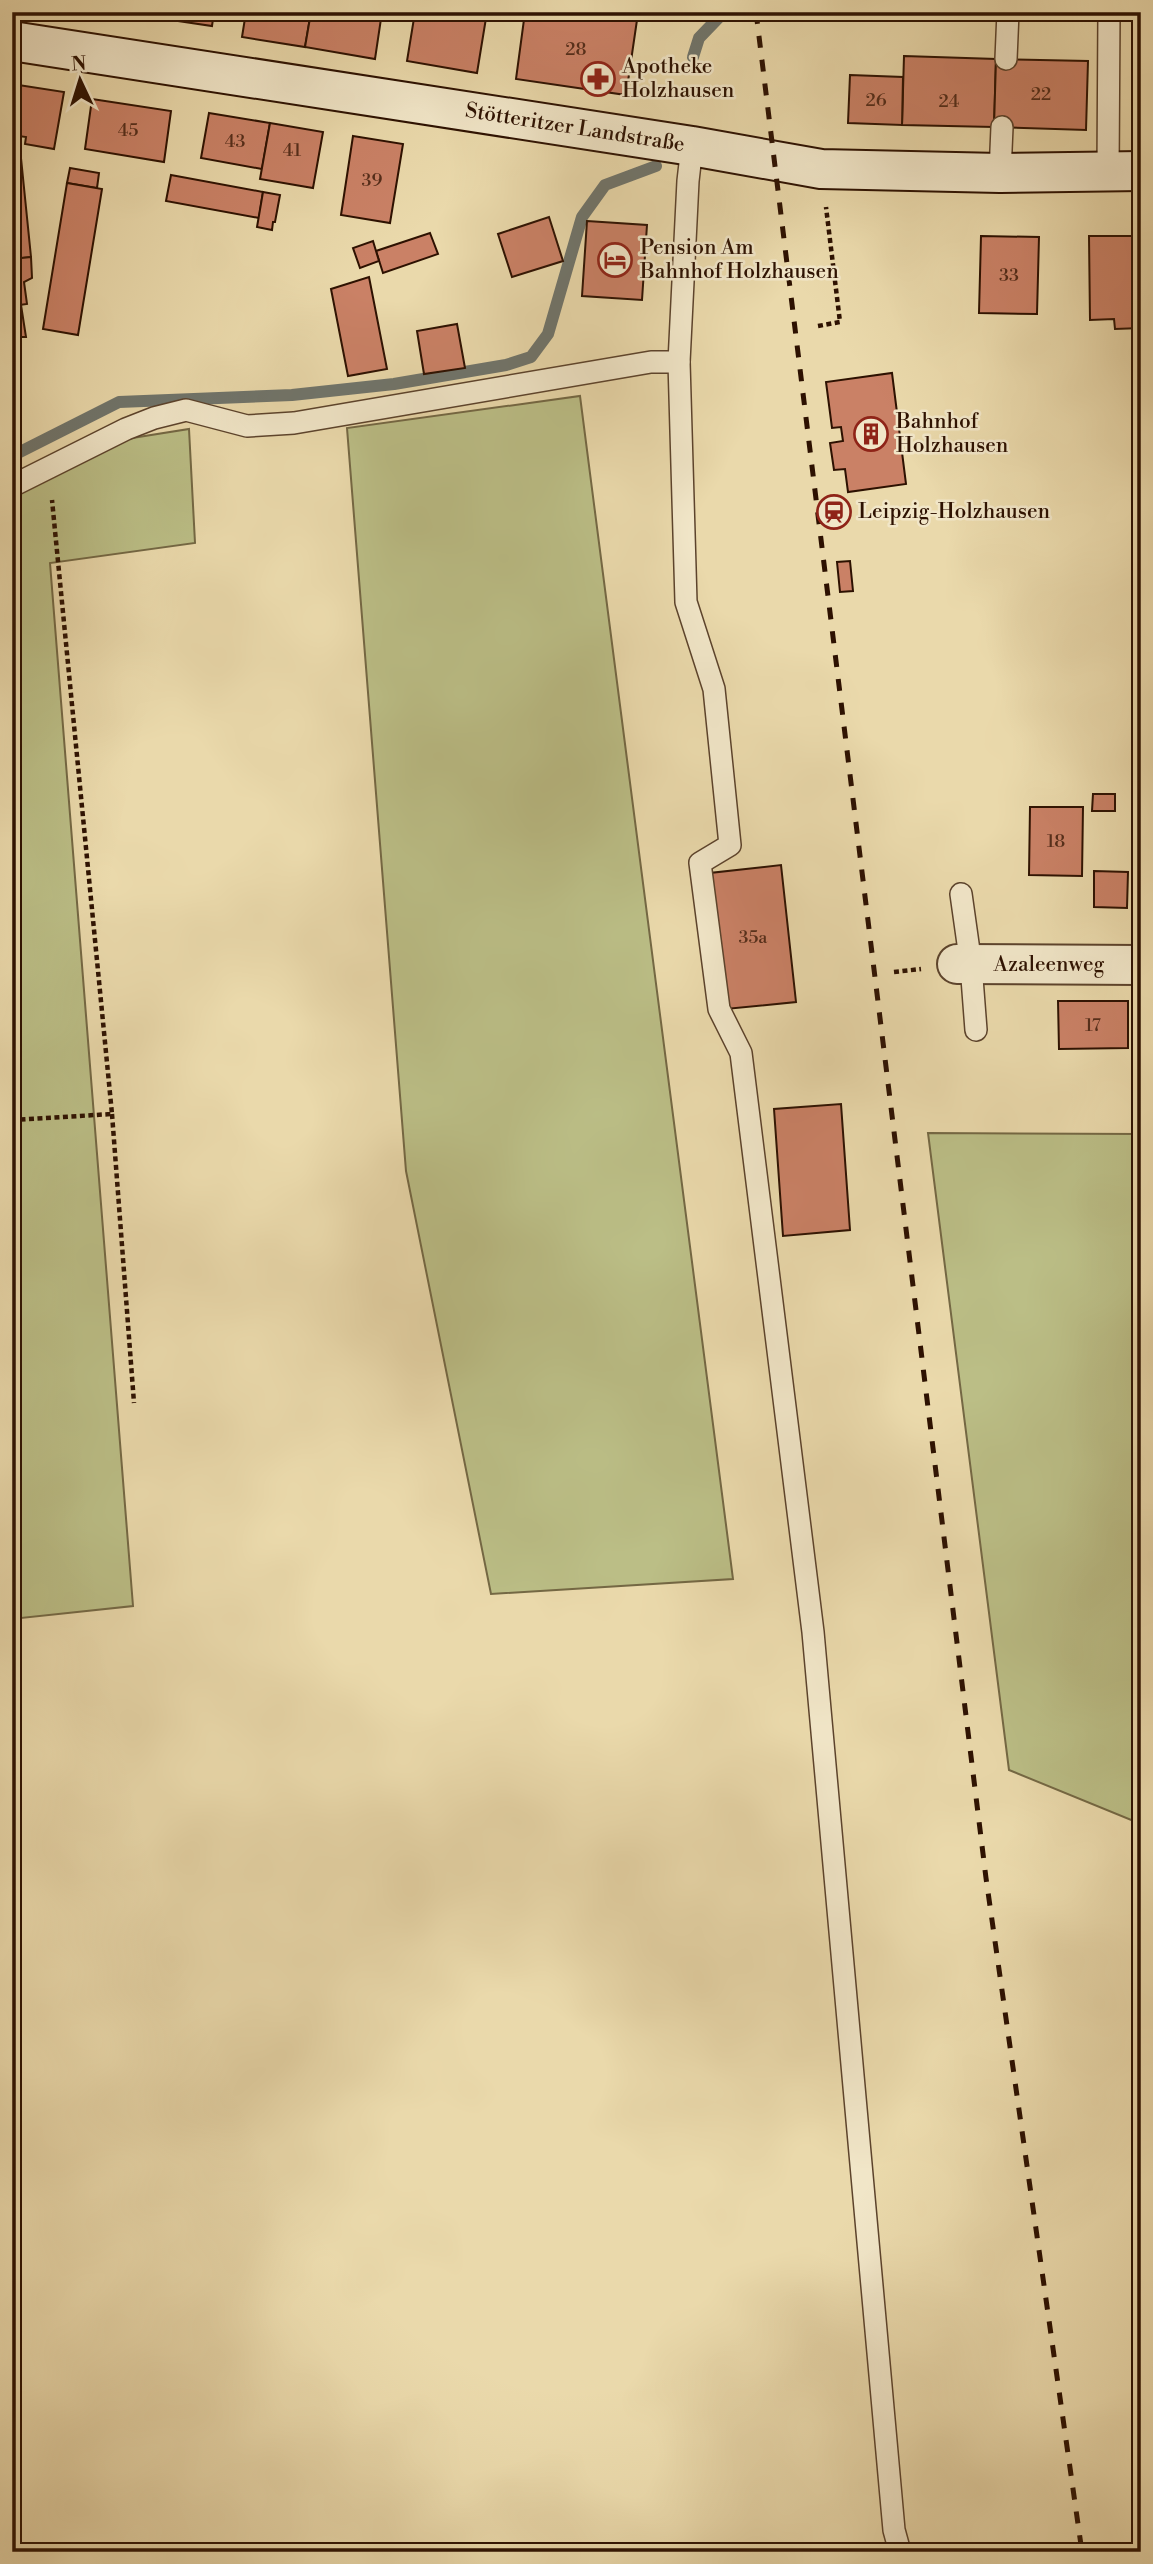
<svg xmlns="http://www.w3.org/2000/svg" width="1153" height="2564" viewBox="0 0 1153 2564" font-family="'Libre Bodoni',serif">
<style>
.green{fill:#bbbe86;stroke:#746844;stroke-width:2}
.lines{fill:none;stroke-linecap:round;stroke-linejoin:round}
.stream{stroke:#70756c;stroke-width:12}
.building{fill:#ca8166;stroke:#2d1101;stroke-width:2}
.service-casing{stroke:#5c432c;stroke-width:24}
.minor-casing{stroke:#5c432c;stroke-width:42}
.secondary-casing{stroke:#2d1101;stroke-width:42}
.path{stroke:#2d1101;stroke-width:4.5;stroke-dasharray:5 3.5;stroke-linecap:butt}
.service{stroke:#f1e6c8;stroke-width:21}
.minor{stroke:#f1e6c8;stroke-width:38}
.secondary{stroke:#f1e6c8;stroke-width:38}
.rail{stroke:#2d1101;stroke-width:5;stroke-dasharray:12 12;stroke-linecap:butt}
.labels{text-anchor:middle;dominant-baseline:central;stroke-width:5;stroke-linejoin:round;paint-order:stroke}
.number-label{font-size:18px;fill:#542d1a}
.poi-label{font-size:21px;fill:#2d1101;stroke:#f1e6c8;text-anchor:start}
.street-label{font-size:21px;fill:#2d1101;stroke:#f1e6c8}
</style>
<rect width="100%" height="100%" fill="#ead9ab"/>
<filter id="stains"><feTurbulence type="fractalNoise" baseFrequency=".00286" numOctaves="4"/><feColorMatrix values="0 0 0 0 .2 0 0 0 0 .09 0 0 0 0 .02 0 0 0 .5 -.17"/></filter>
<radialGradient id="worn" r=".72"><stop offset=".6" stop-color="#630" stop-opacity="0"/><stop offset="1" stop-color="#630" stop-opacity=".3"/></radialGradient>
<!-- green -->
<g class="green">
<polygon points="580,396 733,1579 491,1594 406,1171 347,428"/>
<polygon points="189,429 195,543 50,563 133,1606 12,1619 12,493 126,439"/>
<polygon points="928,1133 1141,1134 1141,1824 1009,1770"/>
</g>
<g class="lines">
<!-- stream -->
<g class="stream">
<polyline points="693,57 699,38 724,12"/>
<polyline points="12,456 119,402 292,395 394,384 506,365 531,357 548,334 582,217 605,185 656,166"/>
</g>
</g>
<!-- building -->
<g class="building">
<polygon points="145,12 214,12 212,26 144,16"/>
<polygon points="246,12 311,12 305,47 242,37"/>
<polygon points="311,12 382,12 375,59 305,47"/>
<polygon points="415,12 487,12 477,73 407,61"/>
<polygon points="525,12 584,12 637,20 626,95 516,79"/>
<polygon points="595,12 638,12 637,20"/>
<polygon points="904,56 996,59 994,127 902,125"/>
<polygon points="996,59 1088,61 1086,130 994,127"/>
<polygon points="850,75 903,77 902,125 848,123"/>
<polygon points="12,84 64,92 54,149 25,144 26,137 12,135"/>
<polygon points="92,99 171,111 164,162 85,149"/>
<polygon points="209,113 270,123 262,169 201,158"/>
<polygon points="270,123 323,132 313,188 260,179"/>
<polygon points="353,136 403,144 390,223 341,215"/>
<polygon points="21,158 31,257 12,259 12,159"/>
<polygon points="70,168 99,173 97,188 67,183"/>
<polygon points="171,175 263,192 259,218 166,201"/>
<polygon points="67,183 102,189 78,335 43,329"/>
<polygon points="263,192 280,195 275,222 273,222 272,230 257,227"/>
<polygon points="549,217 563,261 512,277 498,234"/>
<polygon points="587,221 647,225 642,300 582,296"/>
<polygon points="430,233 438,254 383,273 376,251"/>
<polygon points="981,236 1039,237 1037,314 979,313"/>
<polygon points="1089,236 1141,236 1141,328 1115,329 1114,319 1090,320"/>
<polygon points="373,241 379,261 360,268 353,248"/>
<polygon points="31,257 32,278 24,282 27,304 12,306 12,259"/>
<polygon points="369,277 387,369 348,376 331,289"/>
<polygon points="21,305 26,337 12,337 12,306"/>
<polygon points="457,324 465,368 424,374 417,331"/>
<polygon points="892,373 906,484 848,492 845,469 834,470 830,443 843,441 841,427 832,428 826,382"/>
<polygon points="850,561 853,591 840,592 837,562"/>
<polygon points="1093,794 1115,794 1115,811 1092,811"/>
<polygon points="1030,807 1083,807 1082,876 1029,875"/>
<polygon points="781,865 796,1002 726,1009 710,873"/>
<polygon points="1094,871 1128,872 1127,908 1094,907"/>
<polygon points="1058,1001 1128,1001 1128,1048 1059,1049"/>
<polygon points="841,1104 850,1230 783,1236 774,1109"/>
</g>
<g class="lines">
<!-- service casing -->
<g class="service-casing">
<g id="service">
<polyline points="1006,59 1008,12"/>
<polyline points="692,146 688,181 679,362 686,602 714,689 730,845 700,863 719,1009 741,1053 813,1632 894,2530 900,2552"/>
<polyline points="1108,172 1109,12"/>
<polyline points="1000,173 1002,127"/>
<polyline points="12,486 126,429 154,418 186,410 247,426 294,423 651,362 679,362"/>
<polyline points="961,894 971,965 976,1030"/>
</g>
</g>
<!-- minor casing -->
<g class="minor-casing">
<polyline id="minor" points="957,964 1141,965"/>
</g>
<!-- secondary casing -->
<g class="secondary-casing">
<polyline id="secondary" points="12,41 692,146 821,169 1000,173 1141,171"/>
</g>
<!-- path -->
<g class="path">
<polyline points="818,326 840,322 826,207"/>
<polyline points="894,972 921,969"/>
<polyline points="112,1114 134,1403"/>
<polyline points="12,1120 112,1114 52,500"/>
</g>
<!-- service -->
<use href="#service" class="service"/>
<!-- minor -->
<use href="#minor" class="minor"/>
<!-- secondary -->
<use href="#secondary" class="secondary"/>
<!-- rail -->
<polyline class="rail" points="756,12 986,1878 1082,2552"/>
</g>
<!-- icons -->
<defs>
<g id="pharmacy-ring" transform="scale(1.75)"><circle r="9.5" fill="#f1e6c8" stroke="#8f2418" stroke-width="1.5"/><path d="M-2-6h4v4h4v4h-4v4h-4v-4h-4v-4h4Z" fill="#8f2418"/></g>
<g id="hotel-ring" transform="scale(1.75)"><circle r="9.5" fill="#f1e6c8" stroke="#8f2418" stroke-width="1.5"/><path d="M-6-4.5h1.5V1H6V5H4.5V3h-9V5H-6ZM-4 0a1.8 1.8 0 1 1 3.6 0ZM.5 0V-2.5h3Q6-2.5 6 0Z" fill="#8f2418"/></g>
<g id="building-ring" transform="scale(1.75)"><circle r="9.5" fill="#f1e6c8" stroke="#8f2418" stroke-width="1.5"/><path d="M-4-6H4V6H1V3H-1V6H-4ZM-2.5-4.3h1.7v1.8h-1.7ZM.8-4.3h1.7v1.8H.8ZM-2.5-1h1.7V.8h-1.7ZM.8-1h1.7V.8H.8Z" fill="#8f2418"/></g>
<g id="station-ring" transform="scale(1.75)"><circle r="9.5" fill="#f1e6c8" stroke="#8f2418" stroke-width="1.5"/><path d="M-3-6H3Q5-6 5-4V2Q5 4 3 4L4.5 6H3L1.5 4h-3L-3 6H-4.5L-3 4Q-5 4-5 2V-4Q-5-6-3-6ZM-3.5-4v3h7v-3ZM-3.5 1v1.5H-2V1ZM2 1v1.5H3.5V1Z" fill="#8f2418"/></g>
</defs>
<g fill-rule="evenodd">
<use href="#pharmacy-ring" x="598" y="79"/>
<use href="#hotel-ring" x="615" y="260"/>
<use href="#building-ring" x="871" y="434"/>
<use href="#station-ring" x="834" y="512"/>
</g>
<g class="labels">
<!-- number labels -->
<g class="number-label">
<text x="576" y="49">28</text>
<text x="1041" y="94">22</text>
<text x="876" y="100">26</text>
<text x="949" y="101">24</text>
<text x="128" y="130">45</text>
<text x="235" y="141">43</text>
<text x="292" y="150">41</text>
<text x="372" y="180">39</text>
<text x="1009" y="275">33</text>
<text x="1056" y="841">18</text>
<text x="753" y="937">35a</text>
<text x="1093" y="1025">17</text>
</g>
<!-- poi labels -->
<g class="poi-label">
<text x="622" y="67">Apotheke<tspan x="622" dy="24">Holzhausen</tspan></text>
<text x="640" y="248">Pension Am<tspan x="640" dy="24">Bahnhof Holzhausen</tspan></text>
<text x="896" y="422">Bahnhof<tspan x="896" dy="24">Holzhausen</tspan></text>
<text x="858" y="512">Leipzig-Holzhausen</text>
</g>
<!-- street labels -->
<g class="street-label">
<text transform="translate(575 128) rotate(9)">Stötteritzer Landstraße</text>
<text x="1049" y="965">Azaleenweg</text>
</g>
</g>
<!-- margin -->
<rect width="1153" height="2564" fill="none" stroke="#ead9ab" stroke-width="42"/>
<rect x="14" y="14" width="1125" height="2536" fill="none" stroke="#2d1101" stroke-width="3.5"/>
<rect x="21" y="21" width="1111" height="2522" fill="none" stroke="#2d1101" stroke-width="2"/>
<!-- north arrow -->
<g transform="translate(80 80) rotate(356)" stroke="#f1e6c8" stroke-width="5" paint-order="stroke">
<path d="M0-5L12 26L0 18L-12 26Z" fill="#2d1101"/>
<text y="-10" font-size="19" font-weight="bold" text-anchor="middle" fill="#2d1101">N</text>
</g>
<rect width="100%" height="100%" filter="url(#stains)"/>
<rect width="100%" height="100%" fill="url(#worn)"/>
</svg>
